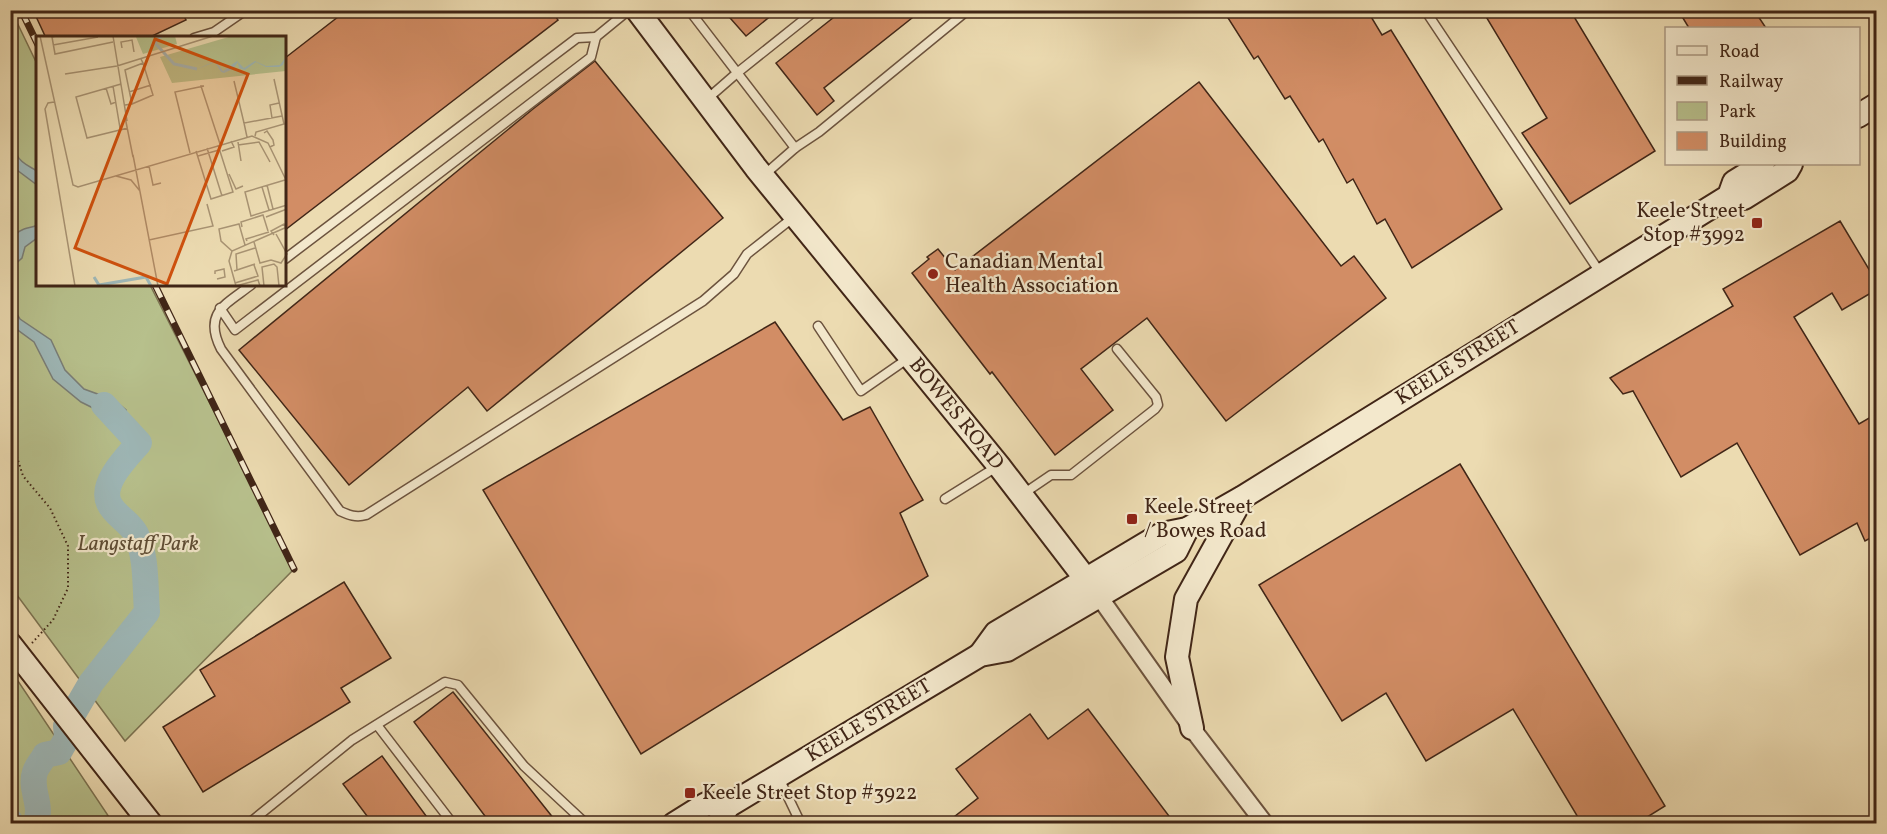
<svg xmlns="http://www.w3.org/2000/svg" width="1887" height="834" viewBox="0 0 1887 834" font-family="Vollkorn,serif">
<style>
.green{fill:#b7c08c;stroke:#7c7352;stroke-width:1.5}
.water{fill:#9eb8b8;stroke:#797e78;stroke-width:1.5}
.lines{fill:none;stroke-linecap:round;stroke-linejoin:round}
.river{stroke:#9eb8b8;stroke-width:26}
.building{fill:#d28d65;stroke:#412617;stroke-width:1.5}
.lane-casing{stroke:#6c533e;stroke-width:11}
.street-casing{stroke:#6c533e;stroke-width:20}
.secondary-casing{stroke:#412617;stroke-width:26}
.path{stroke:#412617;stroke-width:2;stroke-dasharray:1.5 3;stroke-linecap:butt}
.lane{stroke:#f3e8cc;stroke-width:8}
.street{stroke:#f3e8cc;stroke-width:16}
.secondary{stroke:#f3e8cc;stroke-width:22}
.rail-casing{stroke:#412617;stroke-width:7}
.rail{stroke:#f3e8cc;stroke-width:4.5;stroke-dasharray:14;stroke-linecap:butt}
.poi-dot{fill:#8f2418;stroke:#f3e8cc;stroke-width:2}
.labels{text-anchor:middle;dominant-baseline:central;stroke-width:4.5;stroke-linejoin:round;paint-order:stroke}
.poi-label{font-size:21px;fill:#412617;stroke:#f3e8cc;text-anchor:start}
.street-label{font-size:21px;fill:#412617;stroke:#f3e8cc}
.park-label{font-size:21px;font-style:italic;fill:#5e4c34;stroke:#f3e8cc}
.inset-river{fill:none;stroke:#9eb8b8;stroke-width:3}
.inset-road{fill:none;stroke:#a89373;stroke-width:1.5}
.view{fill:#cf510e;fill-opacity:0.15;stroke:#cf510e;stroke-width:3}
.inset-edge{fill:none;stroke:#412617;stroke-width:3}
</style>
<rect width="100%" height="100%" fill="#ecdbb1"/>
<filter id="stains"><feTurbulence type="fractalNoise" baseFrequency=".00333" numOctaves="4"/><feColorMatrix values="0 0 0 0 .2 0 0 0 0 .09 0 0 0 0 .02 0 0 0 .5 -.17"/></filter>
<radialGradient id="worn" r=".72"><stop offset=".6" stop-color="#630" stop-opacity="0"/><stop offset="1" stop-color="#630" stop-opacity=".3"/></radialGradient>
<!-- green -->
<g class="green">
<polygon points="11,10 37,64 38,285 150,285 294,569 125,741 11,587"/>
<polygon points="10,674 18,681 113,823 11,823"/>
</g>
<!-- water -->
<g class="water">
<path d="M 11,136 C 16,143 14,148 17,155 C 20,163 31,167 37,171 L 37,185 L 13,167 L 11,164 Z"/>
<path d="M 37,225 L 37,238 L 25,247 L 22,258 L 11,268 C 10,255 7,235 24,229 C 29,227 32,228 37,225 Z"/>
<polygon points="11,305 20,319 51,340 65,370 84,389 114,400 126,410 128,430 101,412 81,402 53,379 34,342 11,325"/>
</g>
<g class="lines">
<!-- river -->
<g class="river">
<polyline points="10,821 12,824"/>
<path d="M 35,824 C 44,806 29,790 35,772 C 37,766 42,761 45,755 L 59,752 L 67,738 L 66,726 L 91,683 L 147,612 C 145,587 147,557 136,534 C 130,522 114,515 109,503 C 100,483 127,457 139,443 L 104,405"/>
</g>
</g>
<!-- building -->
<g class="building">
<polygon points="33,10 181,10 186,20 148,38 46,38"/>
<polygon points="347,10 551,10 558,20 285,230 285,58"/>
<polygon points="723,10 778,10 746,36"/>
<polygon points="843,10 922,10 824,88 834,101 817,115 776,63"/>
<polygon points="1223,10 1367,10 1382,35 1391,30 1502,209 1412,268 1385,219 1377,224 1353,179 1347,183 1323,139 1319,142 1290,96 1285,99 1258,56 1254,59"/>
<polygon points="1482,10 1570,10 1655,151 1570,204 1522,133 1547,118"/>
<polygon points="1678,10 1754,10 1766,28 1689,28"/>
<polygon points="595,61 723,218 487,411 468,387 349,485 239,350 533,109"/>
<polygon points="1199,82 1341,266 1354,256 1386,298 1226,421 1147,318 1081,369 1113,410 1055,455 992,372 990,374 912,273 929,259 927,257 938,249 955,270"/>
<polygon points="1840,221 1876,281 1876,290 1842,310 1832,293 1794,317 1859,424 1876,414 1876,535 1865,541 1857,523 1800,555 1737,443 1681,477 1633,391 1623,394 1610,378 1733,306 1723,289"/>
<polygon points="775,322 843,420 870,407 923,500 900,513 928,576 641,754 483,490"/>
<polygon points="1460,464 1665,806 1636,824 1582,824 1513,709 1426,761 1386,693 1342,721 1259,585"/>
<polygon points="344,582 391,658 341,688 350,702 203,792 163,727 215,696 200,670"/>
<polygon points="453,692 554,819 548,824 491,824 414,722"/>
<polygon points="1088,709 1175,824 945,824 978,798 956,769 1030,714 1048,739"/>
<polygon points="382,756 432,824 373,824 343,784"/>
</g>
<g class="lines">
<!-- lane casing -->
<g class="lane-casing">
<g id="lane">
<polyline points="689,10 795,148"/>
<polyline points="1425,10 1601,274"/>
<polyline points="194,38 214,32 246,10"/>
<polyline points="706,100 737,73 816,10"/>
<polyline points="763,176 795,148 819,132 968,10"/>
<polyline points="285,259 577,38 596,37"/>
<path d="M 251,285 C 225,305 203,313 221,349 L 340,511 C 349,515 356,518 366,515 L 703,301 L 734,274 L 747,254 L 795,216"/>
<polyline points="220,308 235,330 591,57 596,37 629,10"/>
<polyline points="818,326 861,391 910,357"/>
<polyline points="1023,494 1051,475 1071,475 1155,409 1158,405 1156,397 1117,349"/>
<polyline points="945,499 998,466"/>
<polyline points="377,725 453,824"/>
<polyline points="778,776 801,824"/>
<polyline points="248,824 352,740 445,682 458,685 524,766 582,820"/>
</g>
</g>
<!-- street casing -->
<g class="street-casing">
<polyline id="street" points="1098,595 1197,735 1265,824"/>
</g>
<!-- secondary casing -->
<g class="secondary-casing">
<g id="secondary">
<polyline points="637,10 756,168 999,466 1098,595"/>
<polyline points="1858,116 1876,105"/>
<polyline points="1729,196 1744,198 1787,171 1791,164"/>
<polyline points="10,644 151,824"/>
<polyline points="980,655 996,633 1162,534 1187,529 1243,497 1729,196 1734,182 1763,164"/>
<polyline points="1192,728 1177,657 1186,599 1242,498"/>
<polyline points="674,824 706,804 728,806"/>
<polyline points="718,824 728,806 980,655 1007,650 1176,551 1187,529"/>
</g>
</g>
<!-- path -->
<polyline class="path" points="10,435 23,476 50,508 68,546 68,588 53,620 32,643"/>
<!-- lane -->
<use href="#lane" class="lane"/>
<!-- street -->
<use href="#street" class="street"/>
<!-- secondary -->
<use href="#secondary" class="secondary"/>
<!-- rail casing -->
<g class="rail-casing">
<g id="rail">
<polyline points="21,10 38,45"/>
<polyline points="155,285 294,569"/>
</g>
</g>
<!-- rail -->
<use href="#rail" class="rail"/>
</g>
<!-- markers -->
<g class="poi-dot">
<rect x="1751" y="217" width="12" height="12" rx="3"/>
<circle cx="933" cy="274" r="6"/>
<rect x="1126" y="513" width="12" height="12" rx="3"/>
<rect x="684" y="787" width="12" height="12" rx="3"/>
</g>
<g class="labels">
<!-- poi labels -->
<g class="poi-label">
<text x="1745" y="211" text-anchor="end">Keele Street<tspan x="1745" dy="24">Stop #3992</tspan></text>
<text x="945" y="262">Canadian Mental<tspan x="945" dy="24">Health Association</tspan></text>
<text x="1144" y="507">Keele Street<tspan x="1144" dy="24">/ Bowes Road</tspan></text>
<text x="702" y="793">Keele Street Stop #3922</text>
</g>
<!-- street labels -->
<g class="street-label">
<text transform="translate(1458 363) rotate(-32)">KEELE STREET</text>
<text transform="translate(956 414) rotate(51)">BOWES ROAD</text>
<text transform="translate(869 721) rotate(-31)">KEELE STREET</text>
</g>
<!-- park labels -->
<g class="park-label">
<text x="138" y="544">Langstaff Park</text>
</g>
</g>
<!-- overview -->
<g transform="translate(36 36)">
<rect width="250" height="250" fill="#ecdbb1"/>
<path d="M 139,0 L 141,8 L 107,18 L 100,1 ZM 196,0 L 250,0 L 250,35 L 136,47 L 124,21 Z" fill="#b7c08c"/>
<path d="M 250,21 L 247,29 L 243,31 L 230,31 L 220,26 L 209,34 L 203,32 L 202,26 L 197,33 L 188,37 L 185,36 L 179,26 L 159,34 L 179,25 L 187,35 L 201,25 L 208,32 L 219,25 L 230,30 L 244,29 Z" fill="#9eb8b8"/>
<path class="inset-river" d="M 125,0 L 119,7 L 138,28 L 161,33M 58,241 L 63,249 L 110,241 L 115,250"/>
<path class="inset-road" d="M 4,0 L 37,149 L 42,151 L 216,100 L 232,107 L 251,146M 20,0 L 16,1 L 19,18 L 77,6M 77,0 L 91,85M 17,9 L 62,1M 86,12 L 85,6 L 96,4 L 98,16M 81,30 L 177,0M 29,38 L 81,30M 198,45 L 208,87M 85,48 L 40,61 L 51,102 L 92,92M 77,50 L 84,92M 168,50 L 165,50 L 184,108M 70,52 L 75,68 L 80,66M 93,56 L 115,49M 18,66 L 12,67 L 9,73 L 39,250M 96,68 L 117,59 L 107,27M 89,69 L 96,68 L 89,34 L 107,27 L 105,23M 89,81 L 97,121M 236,82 L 234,69 L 243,67M 228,97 L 231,95 L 237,104 L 238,109 L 234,111M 219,100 L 220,96 L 248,88 L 238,43M 211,101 L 208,87 L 246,80M 202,106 L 205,125M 202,109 L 223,106 L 234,126M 171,112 L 186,160M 160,115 L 175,163 L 197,156 L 182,109M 186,115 L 198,111 L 195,105M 154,117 L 139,56 L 168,50M 97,119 L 122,250M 162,120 L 183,114M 113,130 L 117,149 L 125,147M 193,138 L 200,153 L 207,150M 80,140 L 95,144 L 104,155M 249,144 L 209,156 L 215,180 L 251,169M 231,149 L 237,173M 226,151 L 233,174M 230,181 L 251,173M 206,191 L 205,186 L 227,179 L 232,195M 238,199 L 235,195 L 248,188 L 250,192M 113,204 L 177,190 L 171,168M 211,205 L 210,203 L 233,196M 218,206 L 224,227 L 235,224 L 245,227 L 251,218 L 240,198M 196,215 L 185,205 L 183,193 L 203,188 L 209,209M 201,234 L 200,218 L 219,212M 198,235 L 219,228M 179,238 L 179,235 L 188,233 L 189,241 L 181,243M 199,247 L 222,240 L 218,229M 200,250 L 193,225 L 196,215 L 251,191M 200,250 L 222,244 L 224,250M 228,250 L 226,231 L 238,228 L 241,231 L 243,250"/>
<path class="view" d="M 119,3 L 212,38 L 131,248 L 39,212 Z"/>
<rect width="250" height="250" class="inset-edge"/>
</g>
<!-- margin -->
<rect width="1887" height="834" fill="none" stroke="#ecdbb1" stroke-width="36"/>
<rect x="12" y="12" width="1863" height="810" fill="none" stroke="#412617" stroke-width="3"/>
<rect x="18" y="18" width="1851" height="798" fill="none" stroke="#412617" stroke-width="1.5"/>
<!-- legend -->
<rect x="1665" y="27" width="195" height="138" fill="#f3e8cc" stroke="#ac9a84" stroke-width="1.5"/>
<rect x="1677" y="46" width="30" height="9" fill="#f3e8cc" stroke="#ac9a84" stroke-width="1.5"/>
<text x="1719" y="57" font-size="18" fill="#412617">Road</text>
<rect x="1677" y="76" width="30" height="9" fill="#412617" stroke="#ac9a84" stroke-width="1.5"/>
<text x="1719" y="87" font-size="18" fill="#412617">Railway</text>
<rect x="1677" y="102" width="30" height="18" fill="#b7c08c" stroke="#ac9a84" stroke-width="1.5"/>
<text x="1719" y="117" font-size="18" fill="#412617">Park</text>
<rect x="1677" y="132" width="30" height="18" fill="#d28d65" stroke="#ac9a84" stroke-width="1.5"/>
<text x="1719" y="147" font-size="18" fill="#412617">Building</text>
<rect width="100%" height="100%" filter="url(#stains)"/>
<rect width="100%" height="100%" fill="url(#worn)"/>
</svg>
